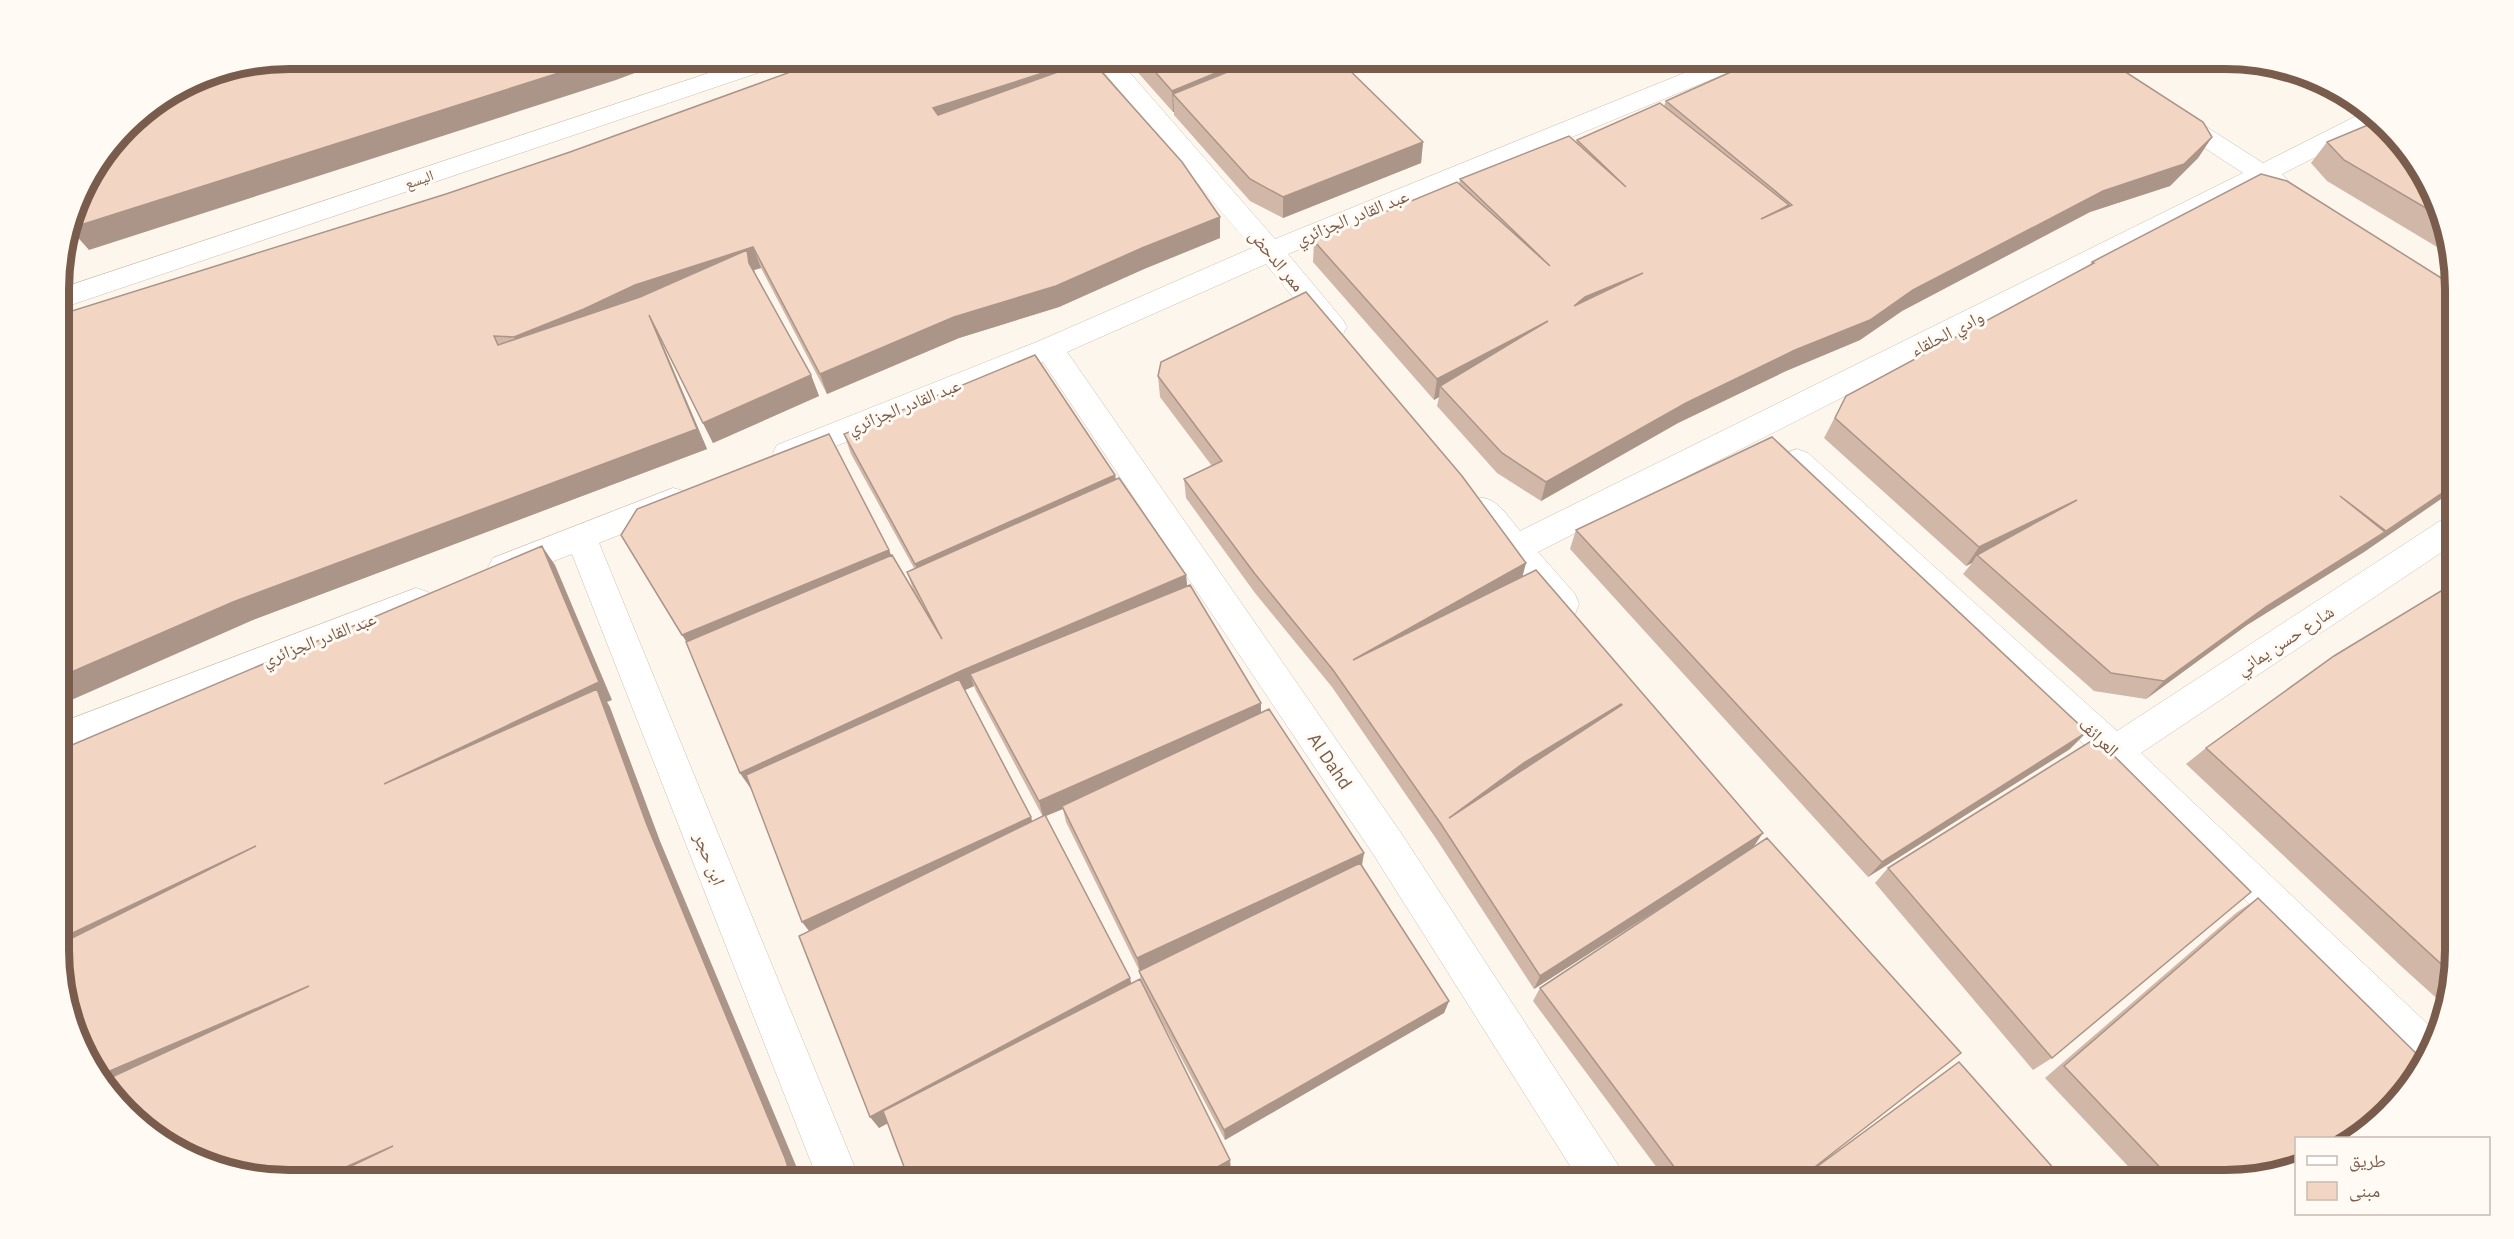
<svg xmlns="http://www.w3.org/2000/svg" width="2514" height="1239" viewBox="0 0 2514 1239" font-family="'IBM Plex Sans','Noto Naskh Arabic',sans-serif">
<style>
.lines{fill:none;stroke-linecap:round;stroke-linejoin:round}
.street-casing{stroke:#d1beb0;stroke-width:1}
.street{fill:#fff;fill-rule:evenodd}
.wall{fill:#d1b7a8;fill-rule:evenodd}
.shaded-wall{fill:#aa9588}
.building{fill:#f3d5c3;stroke:#aa9588;stroke-width:1.5;fill-rule:evenodd}
.labels{text-anchor:middle;dominant-baseline:central;stroke-width:6;stroke-linejoin:round;paint-order:stroke}
.far-street-label{font-size:15px;fill:#7a5c4d;stroke:#fffaf3}
.street-label{font-size:18px;fill:#7a5c4d;stroke:#fffaf3}
.rim{fill:none;stroke:#7a5c4d;stroke-width:8}
</style>
<rect width="100%" height="100%" fill="#fdf6ec"/>
<g class="lines">
<defs>
<path id="street" d="M754,58h37l-4,5 -728,246v-20z
M1092,58h25l158,181 446,-181h34l-4,5 -463,191 55,66 4,7 -4,7 -10,3 -10,-3 -57,-70 -199,88 334,481 217,332 6,15h-45l-204,-323 -332,-495 -244,99 -11,4 -11,-4 -4,-8 4,-8 262,-104 213,-93z
M2171,107l9,3 83,53 105,-53 15,13 -101,51 8,9 -4,6 -9,2 -16,-6 -723,367 37,42 4,10 -4,10 -12,3 -12,-3 -80,-97 -5,-9 5,-9c24,-7 35,16 49,32l723,-358 -81,-53 -3,-5 3,-5z
M1797,449l11,4 309,278 326,-212 11,-3v28l-313,209 295,279 -4,20 -12,18 -317,-308 -317,-293 -4,-8 4,-8z
M673,488l11,3 5,9 -5,9 -85,34 261,637h-42l-246,-626 -68,26 -11,-4 -5,-9 5,-9z
M416,588l12,4 4,9 -4,9 -368,144v-31z"/>
</defs>
<!-- street casing -->
<use href="#street" class="street-casing"/>
<!-- street -->
<use href="#street" class="street"/>
</g>
<!-- wall -->
<path class="wall" d="M1091,58l1,3 128,177 -76,31 -85,38 -100,31 -132,56 -66,-126 -7,2 2,5 55,100 8,21 -106,47 -54,-107 48,113 -454,171 -194,-305z
M1125,58h212l86,84 -2,21 -138,55 -33,-17 -76,-86v-3h-1z
M1666,101l546,36 -14,21 -28,28 -80,26 -188,99 -42,29 -74,31 -108,52 -137,78 -44,-28 -60,-67 2,-9 -5,3 -121,-138 1,-21 145,-57 1,-5 116,-37 1,-2 87,-34z
M2327,142l89,19 36,95 -125,-75 -16,-18z
M2092,262l362,24v204l-90,62 -117,73 -101,74 -52,-8 -131,-117 9,-11 -6,3 -142,-128 22,-42 243,-130z
M1158,376l368,187 -4,14 231,270 45,333h-132l-133,-179 7,-13 169,-112 -175,113 -97,-149 -105,-153 -77,-94 -69,-95 -2,-19 28,-13 -52,-69z
M844,434l271,41 1,5 70,95 1,11 74,117v10l103,140 -2,13 87,135 -5,12 -219,127 -66,-124 72,154 -343,-47 -9,5 -70,-197 -57,-142 -12,-16 -53,-131 202,-92 2,5 22,34 -6,-17 7,-4 -63,-114zM974,686l2,5 67,126 -11,5 -1,-5 -66,-127zM1063,809l3,13 73,148 2,10 -10,4 -1,-6 -84,-162z
M1576,530l494,219 -202,128 -298,-328z
M2206,748l250,202 -13,54 -41,-37 -216,-203z
M1888,868l164,190 -19,12 -158,-187z
M2258,898l-18,282h-99l-96,-102 191,-165z
M1959,1062l105,118h-266l144,-106z"/>
<!-- shaded-wall -->
<path class="shaded-wall" d="M606,58h69l-59,22 -527,170 -16,-18 -3,1 2,-8z
M1091,58l3,22 -156,50 -5,-22z
M1252,58h53l-132,36 1,18h-1l-1,-21z
M2212,137l-14,21 -28,28 -80,26 -188,99 -42,29 -74,31 -108,52 -137,78 5,-19 140,-79 227,-113 190,-99z
M1423,142l-2,21 -138,55v-21z
M1220,217v21l-76,31 -85,38 -100,31 -132,56 -7,-20 134,-57 188,-69z
M753,247l8,21 -7,2 4,14 -232,74 -12,-21 121,-52z
M1643,273l-69,33 11,-9z
M649,315l10,21 48,113 -454,171 -193,85v-28z
M1548,321l-108,65 -1,11 -5,3 3,-21z
M811,375l8,21 -106,47 -10,-20z
M1115,475l3,19 -196,88 -7,-18z
M2454,485v5l-90,62 -117,73 -101,74 18,-18 103,-75 116,-72z
M2077,500l-100,55 -5,8 -6,3 13,-19z
M542,546l13,19 57,135 -5,2 3,5 50,134 137,327 4,12h-9l-408,-396z
M889,550l7,19 -202,84 -12,-18z
M1526,563l-5,19 -168,78z
M1186,575l2,19 -218,80 4,12 -223,103 -11,-16 221,-102z
M1261,703v18l-199,85 1,3 -20,8 -4,-16z
M1621,704l-7,17 -165,97 76,-56z
M2087,732l-17,17 -202,128 14,-15z
M1031,817l4,16 -222,103 -11,-14z
M1763,833l-11,16 -218,140 6,-13z
M256,846l-196,120v-27z
M1364,853l-3,15 -221,103 -3,-13z
M1130,978l3,14 -254,136 -9,-11z
M309,986l-203,104 -8,-14z
M1449,1001l-5,12 -219,127 -1,-10z
M393,1146l-33,34h-43z
M1230,1160l1,10 -19,10h-18z"/>
<!-- building -->
<path class="building" d="M289,58h317l-535,170 11,-41 55,-71 64,-40z
M829,58h261l-157,50 5,7 153,-55 91,102 38,55 -78,31 -86,38 -102,31 -134,57 -67,-127 -118,38 -51,24 -70,28 -20,-1 4,9 142,-48 107,-47 2,13 62,112 -108,48 -54,-108 48,114 -464,173 -173,75 -1,-362 387,-121 124,-42z
M1143,58h109l-80,33z
M1262,58h75l86,84 -140,55 -33,-18 -77,-85z
M1762,58h342l99,64 9,15 -28,27 -81,27 -190,99 -43,30 -75,30 -109,53 -140,79 -44,-29 -62,-67 108,-65 -111,58 -123,-138 143,-59 93,84 -90,-87 109,-43 57,51 -49,-47 83,-37 129,102 -28,14 31,-14 -126,-104zM1643,273l-69,33 11,-9z
M2380,120l36,41 20,53 -92,-54 -17,-18z
M2261,174l26,7 167,105v199l-68,46 -46,-35 45,36 -118,74 -103,75 -53,-8 -134,-118 100,-55 -98,47 -144,-129 11,-22 248,-133 -2,-1z
M1306,292l156,184 64,87 -173,97 183,-90 227,263 -223,143 -99,-152 -108,-154 -78,-96 -71,-95 38,-18 -64,-85 3,-14zM1621,704l1,1 -173,113 76,-56z
M1035,355l80,120 -200,89 -71,-130z
M829,434l60,116 -207,85 -61,-100 16,-26z
M1772,437l315,295 -205,130 -306,-332z
M1119,478l67,97 -225,96 -221,102 -54,-131 206,-87 50,84 -35,-67z
M542,546l57,136 -215,102 213,-95 50,136 138,333 7,22h-470l71,-34 -76,34h-28l-102,-23 -81,-67 -5,-8 208,-96 -211,90 -22,-38 -15,-58 -1,-36 196,-98 -196,93v-189z
M2454,583l2,367 -6,22 -244,-224 128,-92z
M1190,585l71,118 -222,98 -69,-127z
M959,679l72,138 -229,105 -56,-147z
M1269,709l95,144 -227,105 -75,-152z
M2096,738l155,154 -199,166 -164,-190z
M1045,815l85,163 -260,139 -71,-181z
M1767,838l194,215 -163,127h-114l-144,-192z
M1360,863l89,138 -225,129 -85,-159z
M2258,898l167,164 -27,40 -41,36h-61v31l-56,11h-68l-108,-114z
M1140,979l90,181 -36,20h-285l-26,-69z
M1959,1062l105,118h-265z
M1226,1167l7,13h-27z"/>
<g class="labels">
<!-- far-street labels -->
<g class="far-street-label">
<text transform="translate(419 179) rotate(-19)">اليسع</text>
</g>
<!-- street labels -->
<g class="street-label">
<text transform="translate(1352 217) rotate(-22)">عبد القادر الجزائري</text>
<text transform="translate(1277 260) rotate(50)">ممر الدحض</text>
<text transform="translate(1947 333) rotate(-27)">وادي الحلقاء</text>
<text transform="translate(904 406) rotate(-22)">عبد القادر الجزائري</text>
<text transform="translate(319 639) rotate(-21)">عبد القادر الجزائري</text>
<text transform="translate(2285 640) rotate(-33)">شارع حسن يماني</text>
<text transform="translate(2099 737) rotate(43)">العرائف</text>
<text transform="translate(1330 761) rotate(56)">Al Dahd</text>
<text transform="translate(710 859) rotate(68)">ابن حجر</text>
</g>
</g>
<!-- crop -->
<path d="M0 0H2514V1239H0ZM289 69H2225A220 220 0 0 1 2445 289V950A220 220 0 0 1 2225 1170H289A220 220 0 0 1 69 950V289A220 220 0 0 1 289 69Z" fill="#fffaf3" fill-rule="evenodd"/>
<path class="rim" d="M289 69H2225A220 220 0 0 1 2445 289V950A220 220 0 0 1 2225 1170H289A220 220 0 0 1 69 950V289A220 220 0 0 1 289 69Z"/>
<!-- legend -->
<rect x="2295" y="1137" width="195" height="78" fill="#fffaf3" stroke="#cabbb1" stroke-width="1.5"/>
<rect x="2307" y="1156" width="30" height="9" fill="#ffffff" stroke="#cabbb1" stroke-width="1.5"/>
<text x="2349" y="1167" font-size="18" fill="#7a5c4d">طريق</text>
<rect x="2307" y="1182" width="30" height="18" fill="#f3d5c3" stroke="#cabbb1" stroke-width="1.5"/>
<text x="2349" y="1197" font-size="18" fill="#7a5c4d">مبنى</text>
</svg>
